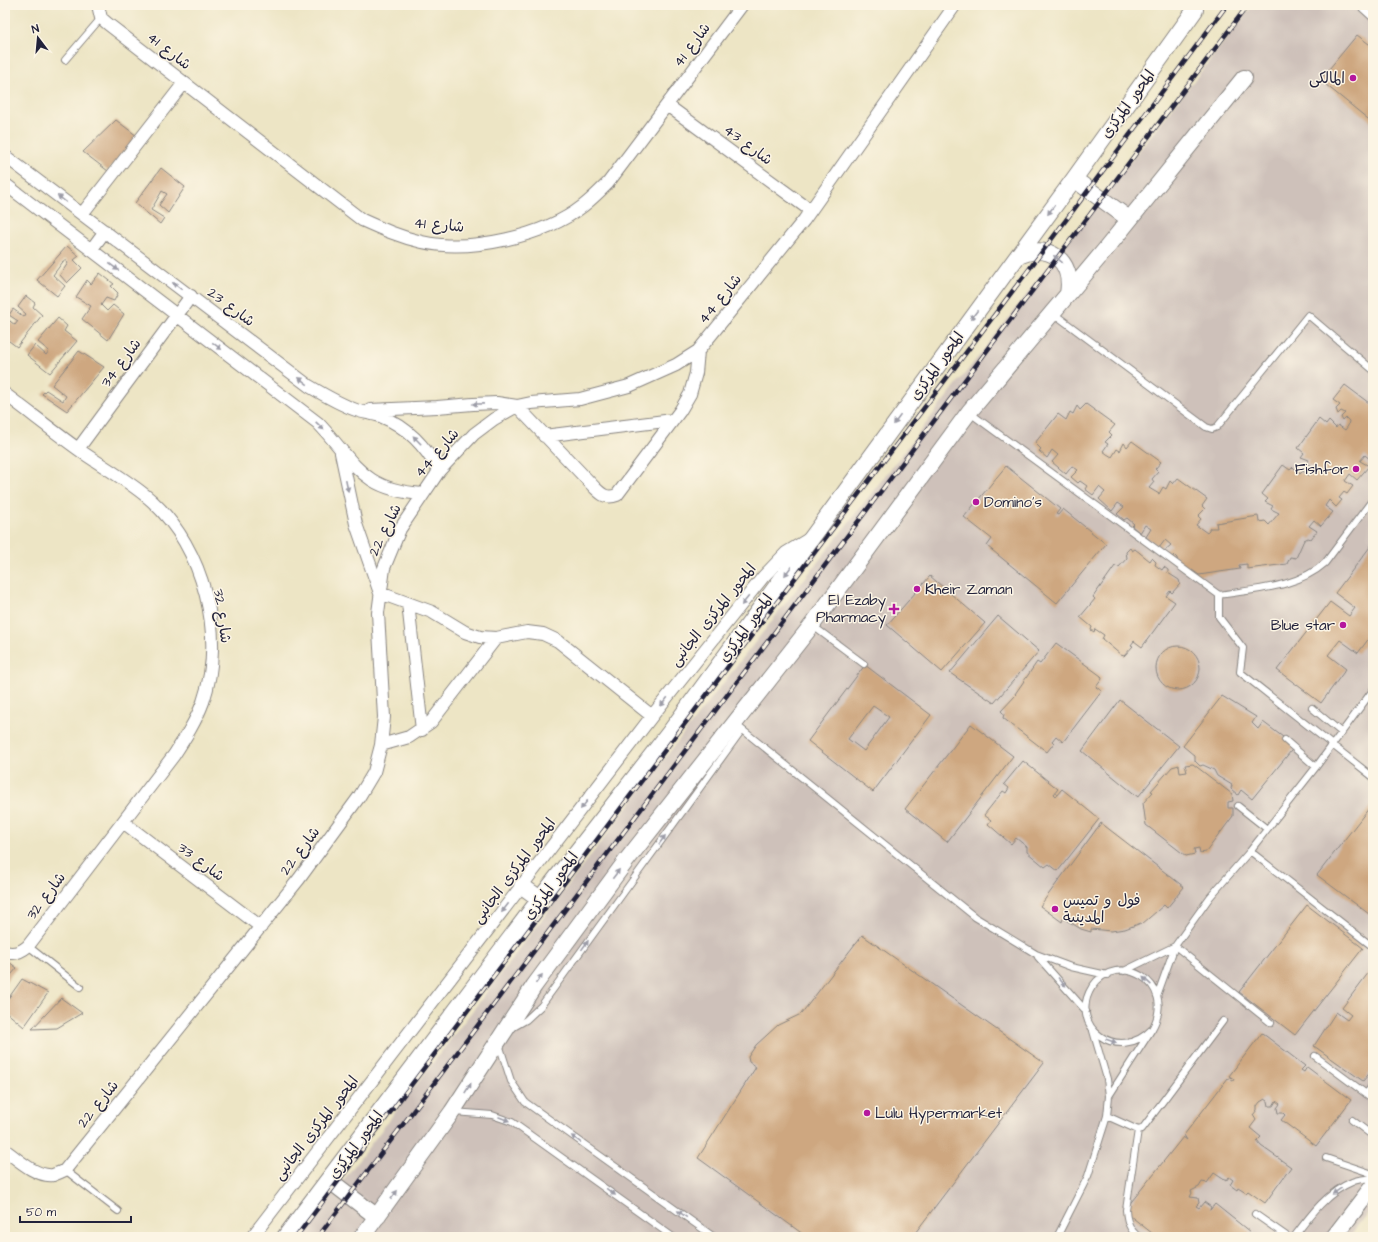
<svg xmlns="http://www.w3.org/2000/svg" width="1378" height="1242" viewBox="0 0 1378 1242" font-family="'Architects Daughter','Playpen Sans Arabic',sans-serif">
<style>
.industrial{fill:#cec1ba}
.building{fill:#cea780;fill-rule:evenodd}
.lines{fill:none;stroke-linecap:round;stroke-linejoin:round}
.lane-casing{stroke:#888480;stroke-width:8}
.street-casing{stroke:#888480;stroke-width:14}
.secondary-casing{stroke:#888480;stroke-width:18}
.lane{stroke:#fff;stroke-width:6}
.street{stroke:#fff;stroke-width:12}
.secondary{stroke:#fff;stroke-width:16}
.rail-casing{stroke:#22223b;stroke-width:4.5}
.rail{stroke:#fcf5e5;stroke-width:3;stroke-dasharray:9;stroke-linecap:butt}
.oneway{fill:#9c9ca7}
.poi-dot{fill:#b5179e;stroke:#fcf5e5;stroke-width:1.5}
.labels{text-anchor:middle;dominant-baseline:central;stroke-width:3;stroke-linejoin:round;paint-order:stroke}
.street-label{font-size:15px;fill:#22223b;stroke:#fcf5e5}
.poi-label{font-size:15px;fill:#22223b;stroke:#fcf5e5;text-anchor:end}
</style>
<rect width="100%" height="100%" fill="#fcf5e5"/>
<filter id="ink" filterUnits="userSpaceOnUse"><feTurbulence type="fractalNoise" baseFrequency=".025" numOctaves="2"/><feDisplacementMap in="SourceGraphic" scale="8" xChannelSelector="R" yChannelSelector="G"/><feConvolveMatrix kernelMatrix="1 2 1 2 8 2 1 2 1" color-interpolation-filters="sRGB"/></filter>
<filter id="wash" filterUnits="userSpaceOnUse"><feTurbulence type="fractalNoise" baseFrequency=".012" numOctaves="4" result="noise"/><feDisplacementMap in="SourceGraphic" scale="16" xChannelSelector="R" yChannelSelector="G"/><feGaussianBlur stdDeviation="0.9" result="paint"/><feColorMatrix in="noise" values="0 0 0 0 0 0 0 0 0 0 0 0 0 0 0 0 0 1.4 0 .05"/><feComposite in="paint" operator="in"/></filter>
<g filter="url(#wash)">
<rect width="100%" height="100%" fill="#ede5c5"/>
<!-- industrial -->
<path class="industrial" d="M1253,5h120v1200l-24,32h-1049l388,-509z"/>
<g id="blocks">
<!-- building -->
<path class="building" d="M1357,35l16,12v76l-53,-43z
M116,120l21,16 -29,35 -25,-19z
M161,168l24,19 -17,26 -9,-8 8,-11 -5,-3 -11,19 13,8 -4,6 -25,-21z
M67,246l12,10 -5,4 8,8 -15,15 -7,-8 8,-12 -3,-4 -12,16 12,11 -8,10 -20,-16z
M100,273l14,11 -3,2 7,7 -4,8 -8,-3 -5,7 6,6 6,-6 11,9 -16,26 -26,-21 9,-13 -15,-9 11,-17 4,4z
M26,296l9,7 -2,4 9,8 -25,32 -12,-9v-18l1,-2 9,7 3,-4 -9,-6 4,-6 11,8 2,-3 -8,-7z
M58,318l9,8 -3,5 13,10 -27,32 -23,-18 8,-10 11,10 3,-4 -11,-9z
M79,351l25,16 -37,44 -25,-17 4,-4 17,11 3,-5 -14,-11z
M1345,385l28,21v54l-1,1 -7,-6 -5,6 9,5 -12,14 -7,-6 -5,7 8,5 -6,8 -3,-2 -5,6 3,2 -6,7 -7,-7 -4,6 8,6 -12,14 -7,-6 -5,6 8,5 -6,8 -3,-1 -4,2 -8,18 -6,-1 -3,7 -40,5v-5l-8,1 1,4 -41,6 -7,-5 -1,3 -13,-10 -1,-5 -3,-3 -2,3 -8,-7 7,-6 -6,-5 -6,8 -13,-11 5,-8 -6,-4 -5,8 -8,-7 2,-2 -7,-6 -3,2 -7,-6 7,-7 -6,-4 -6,8 -13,-12 6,-7 -6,-5 -6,8 -8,-6 2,-3 -7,-5 -2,2 -7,-6 7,-7 -6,-4 -6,8 -14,-12 6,-7 -6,-5 -5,8 -8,-7 2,-2 -6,-6 23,-29 8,6 4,-8 3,2 4,-8 3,4 6,-6 29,21 -6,7 3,3 -7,7 3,2 -5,7 4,3 5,3 5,-8 3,2 4,-8 3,4 5,-6 29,21 -6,7 3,3 -6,7 2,3 -5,6 10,6 4,-7 3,2 4,-8 3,3 5,-6 29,21 -5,7 3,3 -7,7 3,3 -5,6 11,8 3,-5h7l-1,-5 42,-7 1,6 6,-1 4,4 10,-12 -8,-4 2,-3 -8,-4 3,-3 -6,-5 21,-29 7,5 3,-3 7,7 3,-3 6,5 6,-8 -8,-4 2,-4 -8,-3 3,-4 -6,-5 21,-29 7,6 3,-4 7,7 2,-3 7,5 3,-4 1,-5 -3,-3 -3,3 -2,-4 4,-4 -4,-2 -3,3 -2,-5 4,-4 -7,-5z
M1006,466l54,43 -4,5 2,1 5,-6 43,35 -49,59 -70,-57 5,-7 -28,-22z
M1373,543v90l-15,20 -18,-13 -12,15 18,14 -25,34 -44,-33 53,-68 19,14 6,-8 -20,-15z
M1130,548l2,3 3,-2 15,12 2,-3 4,4 -1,3 7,5 2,-3 4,3v3l11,7 1,4 -8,9 -2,-2 -4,5 9,6 -33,45 -8,-6 -3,4 2,1 -9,10 -3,-1 -19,-16 2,-4 -9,-6 -1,3 -3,-2 1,-3 -12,-10 15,-18 -2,-2 22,-31 4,1 8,-9 -1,-6z
M930,576l55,47 -43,49 -55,-47z
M998,616l41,35 -45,52 -44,-30z
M1056,643l45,33 1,3 -6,8 6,4 -39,51 -7,-6 -4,5 2,2 -7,9 -44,-34 1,-4 -3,-3 15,-16 -1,-1 22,-32 3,2z
M1156 668a22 22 0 1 1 44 0a22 22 0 1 1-44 0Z
M865,665l66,50 -58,77 -65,-51zM873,706l16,11 -25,34 -16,-12z
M1222,696l34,21 -4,6 6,6 5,-7 32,24 -43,53 -11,-9 -3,5 -7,-6 1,-4 -15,-9 -3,-6 -11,-5 -3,1 -5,-5v-5l-12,-10z
M1120,700l59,46 -41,51 -56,-46z
M971,724l42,32 -66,86 -42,-33z
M1023,761l35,28 -4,5 2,2 6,-7 37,30 -41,52 -9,-7 -4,3 -18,-15v-5l-11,-9 -5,6 -23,-20 3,-4 -7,-5 19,-24 3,2 3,-5 -5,-4z
M1193,764l39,30 1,7 -5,1v6h5v8l-27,36 -6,1 -1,-5 -5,1 1,5 -9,2 -40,-31 -3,-22 10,-11 -2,-1 21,-24 7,-2 1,8 7,-1 -2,-7z
M1373,803v114l-56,-42z
M1101,823l83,64 -17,21 -3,-3 -22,19 -1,-1 -16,6 -14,2 -20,-2v3l-10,-3 -18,-11 -1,4 -22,-16z
M1307,905l56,43 -68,87 -56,-43z
M862,935l182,128 -132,174h-105l-109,-79 58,-91 -7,-5 -1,-5 8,-12 22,-20 23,-11z
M5,959l12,9 -12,14z
M1372,968l1,101 -10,12 -49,-35 22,-34 11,8 4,-5 -9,-7z
M22,979l26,14 -24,34 -19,-16v-8z
M61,998l21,15 -25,15 -25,1z
M1262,1033l43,33 -4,4 3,2 3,-5 44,33 -35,46 -35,-26 4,-5 -2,-2h-5l-1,-5 3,-4 -4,-3 -3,5h-4l-1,-5 -3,-2 -5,3 -3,4v4l-4,5 3,5 -6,8 11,9 -4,4 4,5 30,21 -26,36 -17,-12 -2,2 -8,-5 -1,2 -7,-5 3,-5 -4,-3 -3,4 -12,-8 -7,10 -5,-1 -3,5 -8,4 1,2 -2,4 8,1 1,5 -3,3 3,2 5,-6 7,5 -1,3 5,-6 35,28 -4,5h-89l-33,-26 59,-74 4,3 -3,-5 44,-57 5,3 1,-2 -5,-3z"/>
</g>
</g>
<g filter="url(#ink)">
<use href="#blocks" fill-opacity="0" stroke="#888480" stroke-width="1"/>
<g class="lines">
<defs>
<path id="lane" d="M1362,8l11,10
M65,60l36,-42
M1053,313l153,114 6,2 5,-2 91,-112 65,55
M970,413l249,182
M1373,499l-48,64c-28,25 -70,26 -106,32v22l24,31 -3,24 133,105
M813,626l51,38
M1312,708l30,25
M734,723l241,194 61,37 35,13 36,8
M1285,740l31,27
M1238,806l29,23
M1250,851l123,96
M28,946l52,41
M1175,946l96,77
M1038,957l48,54
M1124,971l51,-25
M1157,996l18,-50 35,-49 40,-46 66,-84 57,-77
M512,1028l14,-8 15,-14 201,-276
M499,1044l12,37 14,21 189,135
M1315,1056l58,43
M1366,1094l7,-9
M1109,1096l43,-67c27,-47 -35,-80 -60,-42 -25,40 27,77 60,42
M454,1112l38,3 20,7 161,115
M1107,1116l31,14 4,-1 81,-108
M1352,1120l21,16
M1138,1130l-12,80c1,11 3,20 13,27
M1326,1158l47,16
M65,1170l53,41
M1255,1214l33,23
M1057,1237l31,-61 19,-60 2,-20 -2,-17 -14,-48
M1294,1237c15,-20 33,-45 58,-55 6,-3 14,-3 21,-4"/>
<path id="street" d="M98,5l3,13 7,6 254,196c20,9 38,17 60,22 48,11 123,-6 161,-36 9,-7 17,-15 25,-23l134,-178
M667,105l143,105
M5,156l304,230c15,9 30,18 47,24 8,3 16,3 24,6 28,11 45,30 59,55
M5,184l313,239c38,40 43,67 105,71
M82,214l102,-131
M91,250l14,-19
M5,394c27,20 53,41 80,60 22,15 47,29 67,47 52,48 74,134 51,201 -7,19 -18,36 -29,53l-146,191c-7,6 -14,9 -23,6
M370,410l67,-3 36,-3 24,-1 20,3 78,82c7,7 12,11 22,7l63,-84 10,-17 6,-21 2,-22
M544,436l129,-16
M78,449l113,-153
M341,453l15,71 24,69 52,19 33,20 15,5 16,1 31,-6 16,2 15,7 94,75
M408,603l14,127
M381,745l28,-8 22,-15 65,-84
M123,822l138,105
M5,1150c12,9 31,27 48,25 3,-1 8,-3 12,-5l234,-291 60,-82 15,-25 7,-27 3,-28 -6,-104 6,-45 16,-39 39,-58 35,-37 20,-15 23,-13 14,-3 49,-4 49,-13 47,-21 22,-14 106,-131 151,-215
M252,1237l400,-521 111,-139 23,-24 23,-14"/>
<path id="secondary" d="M1074,179l55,40
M1017,257c31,-16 57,3 51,37
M522,886l18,13
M329,1180l48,37
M285,1237l255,-338 130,-167 404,-553 121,-169
M362,1237l90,-125 82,-126 92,-125 186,-236 157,-213 136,-162 139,-172
M1334,1237l39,-51"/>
</defs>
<!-- lane casing -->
<use href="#lane" class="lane-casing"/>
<!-- street casing -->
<use href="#street" class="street-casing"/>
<!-- secondary casing -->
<use href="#secondary" class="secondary-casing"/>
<!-- lane -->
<use href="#lane" class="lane"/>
<!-- street -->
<use href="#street" class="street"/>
<!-- secondary -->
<use href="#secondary" class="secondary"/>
<defs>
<path id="rail" d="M296,1237l731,-965 200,-267
M318,1237l930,-1232"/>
</defs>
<!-- rail casing -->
<use href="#rail" class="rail-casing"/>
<!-- rail -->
<use href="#rail" class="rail"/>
</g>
<!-- one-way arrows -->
<defs><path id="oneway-solid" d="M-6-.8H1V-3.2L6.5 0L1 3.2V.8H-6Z"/></defs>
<g class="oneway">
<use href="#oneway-solid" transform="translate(62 199) rotate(-143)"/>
<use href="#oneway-solid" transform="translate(1051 210) rotate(126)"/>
<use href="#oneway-solid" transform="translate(1058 259) rotate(-141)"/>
<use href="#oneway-solid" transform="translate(114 267) rotate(37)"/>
<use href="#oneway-solid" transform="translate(177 286) rotate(-143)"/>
<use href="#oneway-solid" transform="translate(974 315) rotate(127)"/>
<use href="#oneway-solid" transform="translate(217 346) rotate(37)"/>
<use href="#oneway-solid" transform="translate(303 381) rotate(-143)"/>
<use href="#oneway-solid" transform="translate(478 404) rotate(179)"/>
<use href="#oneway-solid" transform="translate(897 420) rotate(126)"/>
<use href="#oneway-solid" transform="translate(320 426) rotate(44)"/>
<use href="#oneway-solid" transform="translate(417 440) rotate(-134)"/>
<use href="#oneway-solid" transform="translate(347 486) rotate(78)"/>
<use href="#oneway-solid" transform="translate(788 571) rotate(126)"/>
<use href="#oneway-solid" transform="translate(745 601) rotate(129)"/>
<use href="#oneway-solid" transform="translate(664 702) rotate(129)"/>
<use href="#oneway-solid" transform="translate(584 805) rotate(128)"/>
<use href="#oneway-solid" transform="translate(662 840) rotate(-54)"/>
<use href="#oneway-solid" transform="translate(616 874) rotate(-53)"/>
<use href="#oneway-solid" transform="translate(505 908) rotate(127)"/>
<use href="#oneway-solid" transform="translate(585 945) rotate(-54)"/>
<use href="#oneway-solid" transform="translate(539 979) rotate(-54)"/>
<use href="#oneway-solid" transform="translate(1147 981) rotate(-137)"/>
<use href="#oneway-solid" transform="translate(1062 982) rotate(48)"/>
<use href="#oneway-solid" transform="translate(1111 1041) rotate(19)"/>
<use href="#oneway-solid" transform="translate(468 1088) rotate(-58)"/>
<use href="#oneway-solid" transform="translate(504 1119) rotate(21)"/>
<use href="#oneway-solid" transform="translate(576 1139) rotate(-144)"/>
<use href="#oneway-solid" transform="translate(1337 1191) rotate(146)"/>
<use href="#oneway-solid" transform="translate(611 1192) rotate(36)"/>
<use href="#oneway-solid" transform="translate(394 1195) rotate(-54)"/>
<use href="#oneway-solid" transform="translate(682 1214) rotate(-144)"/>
</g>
</g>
<!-- markers -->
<g class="poi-dot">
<circle cx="1353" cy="78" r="4"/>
<circle cx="1356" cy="469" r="4"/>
<circle cx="976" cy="502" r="4"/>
<circle cx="917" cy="589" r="4"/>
<path d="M892 603h4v4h4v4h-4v4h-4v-4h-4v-4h4z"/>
<circle cx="1343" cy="625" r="4"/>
<circle cx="1055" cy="909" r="4"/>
<circle cx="867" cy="1113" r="4"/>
</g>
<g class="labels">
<!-- street labels -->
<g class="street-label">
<text transform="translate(692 45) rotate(-53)">شارع 41</text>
<text transform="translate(169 51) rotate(38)">شارع 41</text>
<text transform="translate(1128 104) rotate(-54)">المحور المركزى</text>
<text transform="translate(748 145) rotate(37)">شارع 43</text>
<text transform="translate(439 225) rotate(5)">شارع 41</text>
<text transform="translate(720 299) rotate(-51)">شارع 44</text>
<text transform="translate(231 307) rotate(37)">شارع 23</text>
<text transform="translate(121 363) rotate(-53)">شارع 34</text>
<text transform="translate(937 366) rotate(-54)">المحور المركزى</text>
<text transform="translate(437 453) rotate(-49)">شارع 44</text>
<text transform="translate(385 530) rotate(-64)">شارع 22</text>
<text transform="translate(713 615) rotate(-51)">المحور المركزى الجانبى</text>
<text transform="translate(222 616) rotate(82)">شارع 32</text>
<text transform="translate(746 628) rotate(-54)">المحور المركزى</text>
<text transform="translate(300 851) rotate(-53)">شارع 22</text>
<text transform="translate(201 862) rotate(37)">شارع 33</text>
<text transform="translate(514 871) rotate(-53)">المحور المركزى الجانبى</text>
<text transform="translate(551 886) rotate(-53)">المحور المركزى</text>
<text transform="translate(46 896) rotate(-53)">شارع 32</text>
<text transform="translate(98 1104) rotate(-51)">شارع 22</text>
<text transform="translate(316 1128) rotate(-52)">المحور المركزى الجانبى</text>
<text transform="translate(356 1145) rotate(-53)">المحور المركزى</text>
</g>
<!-- poi labels -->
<g class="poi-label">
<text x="1345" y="78">المالكى</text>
<text x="1348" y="469">Fishfor</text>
<text x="984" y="502" text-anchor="start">Domino's</text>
<text x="925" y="589" text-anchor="start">Kheir Zaman</text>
<text x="886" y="600">El Ezaby<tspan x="886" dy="17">Pharmacy</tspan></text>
<text x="1335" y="625">Blue star</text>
<text x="1063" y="900" text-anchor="start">فول و تميس<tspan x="1063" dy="17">المدينىة</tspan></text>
<text x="875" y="1113" text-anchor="start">Lulu Hypermarket</text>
</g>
</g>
<!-- margin -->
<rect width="1378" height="1242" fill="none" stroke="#fcf5e5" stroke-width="20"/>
<!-- north arrow -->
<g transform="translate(38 38) rotate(344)" stroke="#fcf5e5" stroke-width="3" paint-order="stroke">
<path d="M0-3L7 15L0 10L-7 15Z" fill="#22223b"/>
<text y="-6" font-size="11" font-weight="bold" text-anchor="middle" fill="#22223b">N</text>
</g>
<!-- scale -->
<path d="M20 1216v6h111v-6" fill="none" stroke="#22223b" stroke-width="2"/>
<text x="26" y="1216" font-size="12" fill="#22223b" stroke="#fcf5e5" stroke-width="3" paint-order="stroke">50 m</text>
</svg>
